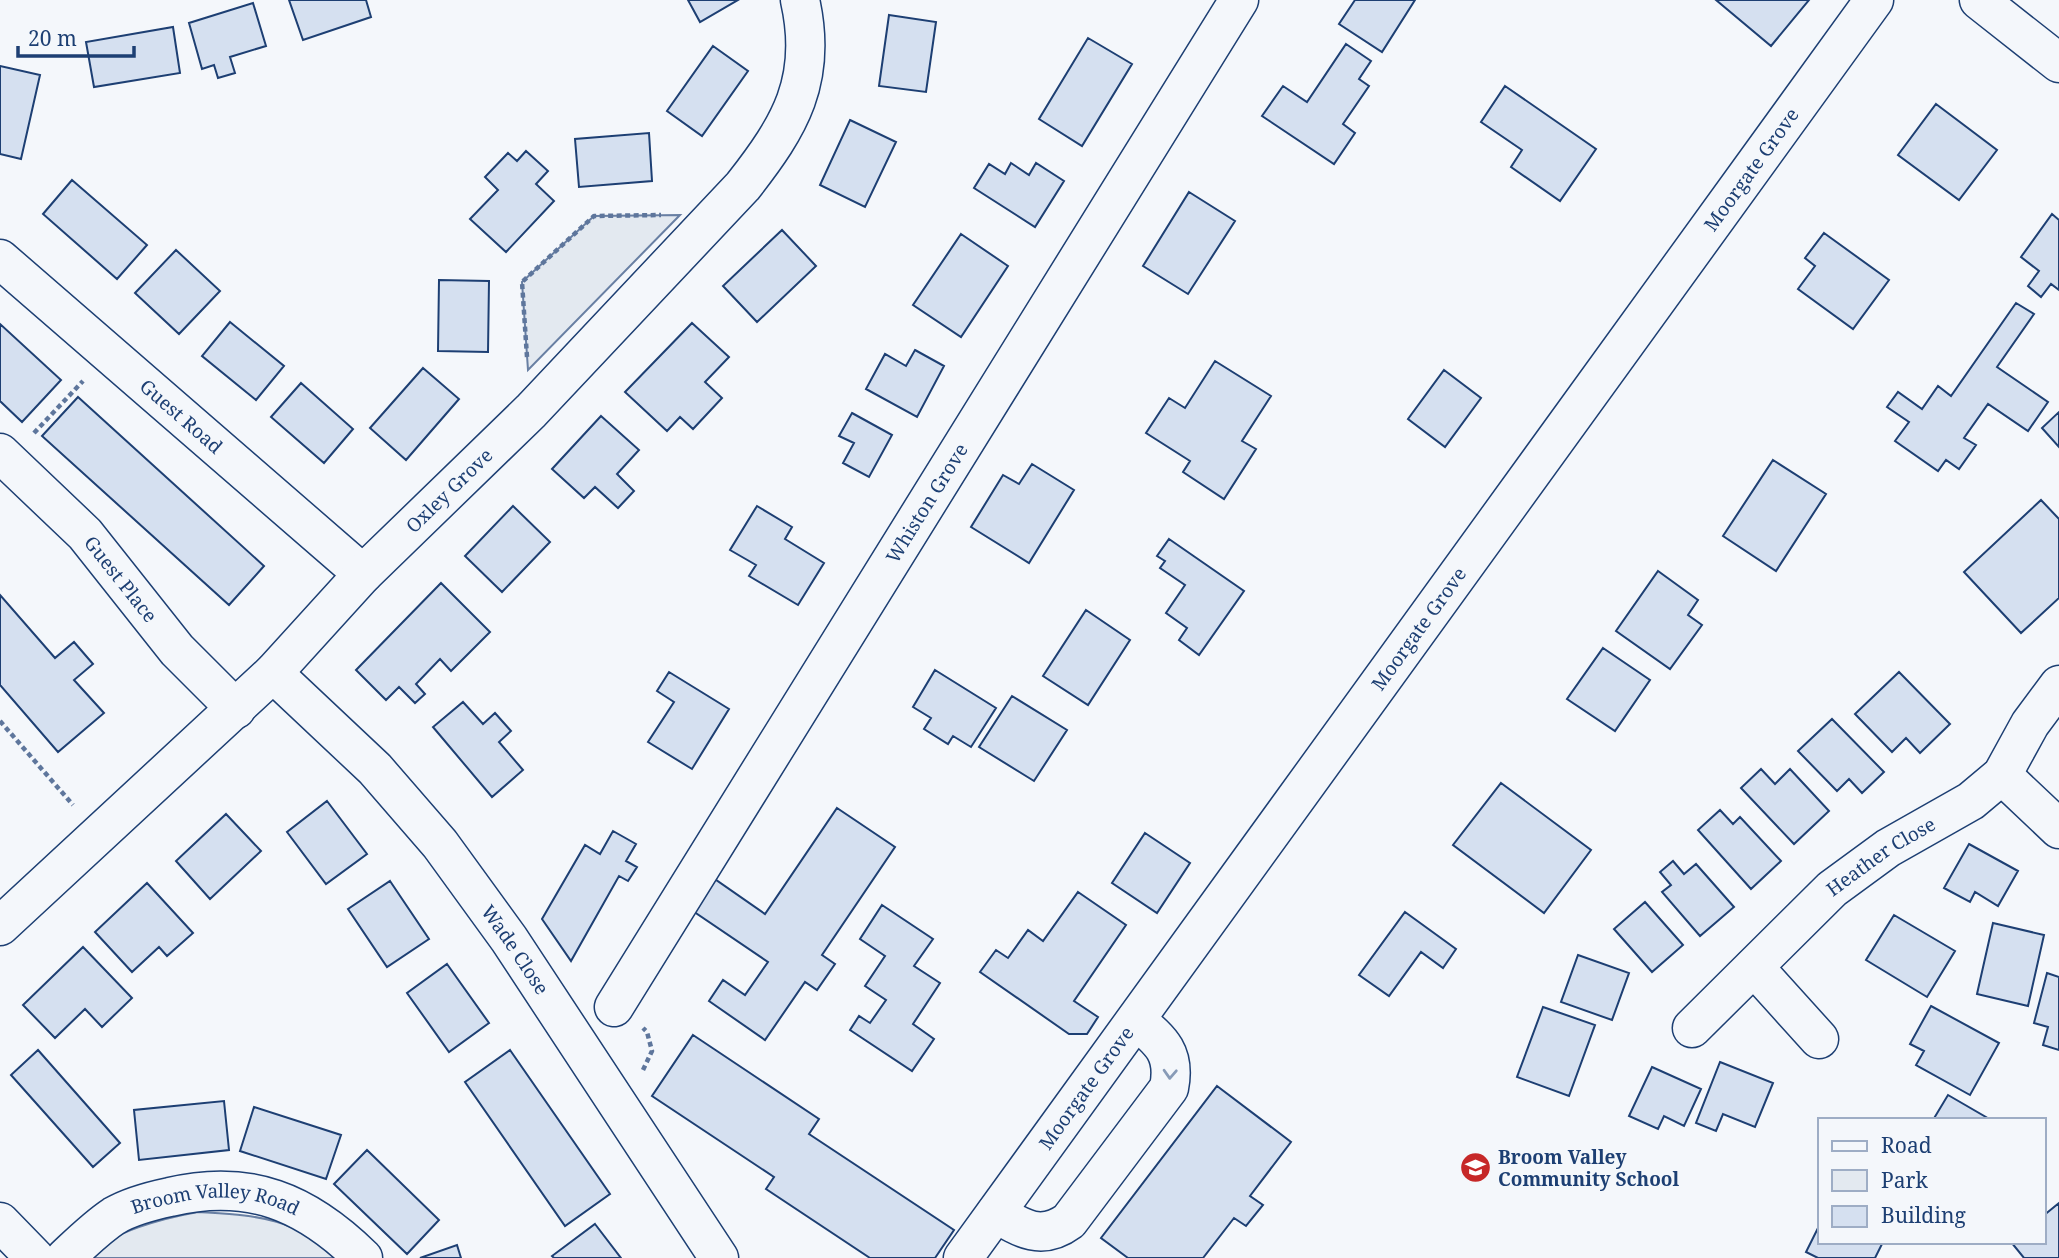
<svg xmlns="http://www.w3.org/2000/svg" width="2059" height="1258" viewBox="0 0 2059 1258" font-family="'Noto Serif',serif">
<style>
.green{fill:#e3e9f0;stroke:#687fa3;stroke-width:2}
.building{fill:#d5e0f0;stroke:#1d3f73;stroke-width:2}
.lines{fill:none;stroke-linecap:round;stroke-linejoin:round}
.minor-casing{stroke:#1d3f73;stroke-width:41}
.major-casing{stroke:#1d3f73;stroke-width:41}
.path{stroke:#5e769c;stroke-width:4.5;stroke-dasharray:5 3.5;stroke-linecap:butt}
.minor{stroke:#f4f7fb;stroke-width:38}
.major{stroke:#f4f7fb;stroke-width:38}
.oneway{stroke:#889bb7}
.labels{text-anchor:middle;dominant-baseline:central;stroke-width:5;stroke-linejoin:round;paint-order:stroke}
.street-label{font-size:19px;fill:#1d3f73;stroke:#f4f7fb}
.poi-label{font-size:19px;font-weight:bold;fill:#1d3f73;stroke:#f4f7fb;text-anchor:start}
</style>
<rect width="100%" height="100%" fill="#f4f7fb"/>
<!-- green -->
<path class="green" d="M680,215l-152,155 -6,-88 72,-66z
M198,1212c60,4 93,4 141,46h-248c13,-26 79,-41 107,-46z"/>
<!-- building -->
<path class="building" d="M289,0h77l5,17 -68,23z
M688,0h50l-38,22z
M1355,0h60l-33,52 -43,-28z
M1716,0h93l-38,46z
M253,3l13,43 -36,11 5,16 -17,5 -4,-13 -12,4 -13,-46z
M889,15l47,7 -10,70 -47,-6z
M173,27l7,46 -86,14 -8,-45z
M1088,38l44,26 -50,82 -43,-27z
M1346,44l25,17 -12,18 10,7 -26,38 12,9 -21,31 -72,-48 21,-30 24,16z
M713,46l35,25 -46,65 -35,-25z
M0,66l40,9 -19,84 -21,-5z
M1505,86l91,63 -36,52 -49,-34 11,-17 -41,-28z
M1936,104l61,46 -38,50 -61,-45z
M850,120l46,22 -31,65 -45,-22z
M649,133l3,48 -73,6 -4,-48z
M526,151l22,20 -12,13 18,17 -48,51 -36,-33 28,-29 -13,-13 23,-24 9,8z
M1011,163l18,12 7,-12 28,18 -29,46 -61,-39 15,-24 16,10z
M72,180l75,65 -30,34 -74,-65z
M1189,192l46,29 -47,73 -45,-28z
M2052,214l7,6v70l-8,-6 -10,13 -13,-11 11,-15 -18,-14z
M782,230l34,36 -59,56 -34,-36z
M1824,233l65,47 -36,49 -55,-40 17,-23 -10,-8z
M961,234l47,32 -47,71 -48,-32z
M176,250l44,41 -41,43 -44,-41z
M439,280l50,1 -1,71 -50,-1z
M2016,303l18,11 -37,53 51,35 -20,29 -40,-27 -24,34 12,7 -17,24 -13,-9 -8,11 -43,-30 14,-19 -22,-15 11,-15 24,17 16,-23 13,10z
M230,322l54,44 -28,34 -54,-44z
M692,323l37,34 -24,25 17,16 -29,31 -13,-12 -13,14 -42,-39z
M0,324l61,56 -39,42 -22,-21z
M915,350l29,16 -27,51 -51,-28 19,-35 21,12z
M1215,361l56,35 -29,45 14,8 -32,50 -41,-27 7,-11 -44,-28 23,-35 16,10z
M423,368l36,31 -53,61 -36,-32z
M1444,370l37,28 -36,49 -37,-28z
M301,383l52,46 -29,34 -53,-46z
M78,397l186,169 -35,39 -187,-169z
M2059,412v35l-17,-19z
M852,413l40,22 -23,42 -26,-14 11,-20 -15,-7z
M601,416l38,34 -22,24 17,17 -16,17 -23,-21 -11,11 -32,-29z
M1773,460l53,34 -50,77 -53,-35z
M1032,464l42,26 -45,73 -58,-36 32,-52 16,9z
M2041,500l18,19v79l-38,35 -57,-61z
M513,506l37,36 -48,50 -37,-36z
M757,506l35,21 -7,12 39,24 -26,42 -49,-29 7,-11 -26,-15z
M1169,539l75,52 -45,64 -20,-15 8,-12 -21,-15 19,-28 -25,-17 5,-7 -8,-5z
M1658,571l40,29 -10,15 14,10 -32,44 -54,-38z
M441,583l49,49 -39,39 -11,-12 -24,25 9,10 -10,9 -16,-16 -13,13 -30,-30z
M0,595l55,63 19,-16 19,22 -19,16 30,33 -46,39 -58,-67z
M1086,610l44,30 -42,65 -45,-29z
M1603,648l47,32 -35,51 -48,-32z
M935,670l61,38 -25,39 -18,-11 -5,8 -24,-15 7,-11 -18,-11z
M669,672l60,37 -37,60 -44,-27 26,-40 -17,-11z
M1899,672l51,52 -30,29 -14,-15 -14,14 -37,-38z
M1012,696l55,34 -33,51 -55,-34z
M463,702l20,22 12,-11 16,18 -12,11 24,28 -31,27 -59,-70z
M1832,719l52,53 -22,21 -13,-14 -12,12 -39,-40z
M1761,769l14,15 15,-15 39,42 -35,33 -53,-56z
M1501,783l90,67 -47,63 -91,-68z
M327,801l40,53 -41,30 -39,-52z
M837,808l58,39 -73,108 13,9 -18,26 -12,-8 -40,58 -56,-39 14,-21 22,15 23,-33 -84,-57 22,-32 59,41z
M1720,810l13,14 7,-7 41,44 -30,28 -53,-59z
M226,814l35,37 -51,48 -34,-38z
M613,831l23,13 -10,17 11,6 -9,14 -9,-5 -48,85 -29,-42 43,-74 15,9z
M1145,833l45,30 -33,50 -45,-30z
M1969,844l49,27 -20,35 -23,-14 -5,10 -26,-14z
M1673,861l11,13 12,-10 38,43 -34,29 -38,-44 9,-7 -11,-13z
M390,881l39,58 -42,28 -39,-58z
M147,883l46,50 -26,23 -8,-9 -27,25 -37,-40z
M1078,892l48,33 -52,76 24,16 -11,17h-18l-89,-62 16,-22 12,8 20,-28 15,11z
M1645,902l38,43 -31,27 -38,-43z
M882,905l51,34 -19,27 26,17 -27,41 21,15 -22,32 -62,-41 9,-14 11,7 16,-23 -21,-14 20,-30 -25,-17z
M1405,912l51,37 -13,19 -22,-16 -32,44 -30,-21z
M1894,915l61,36 -28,46 -61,-37z
M1993,923l51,12 -16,71 -51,-12z
M83,947l49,51 -30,29 -17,-18 -30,29 -32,-33z
M1578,955l51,18 -17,47 -51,-18z
M447,964l42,59 -40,29 -42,-59z
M2047,973l12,4v73l-16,-5 5,-18 -14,-4z
M1931,1006l68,37 -29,52 -54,-30 8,-14 -14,-7z
M1543,1007l52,18 -26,71 -52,-19z
M693,1035l126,84 -10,15 145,96 -19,28h-65l-104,-69 8,-12 -122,-81z
M38,1050l82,93 -27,24 -82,-92z
M510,1050l100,144 -45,32 -100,-144z
M1720,1062l53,21 -18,44 -32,-13 -7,17 -20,-8z
M1652,1067l49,22 -17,37 -20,-10 -6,13 -29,-13z
M1217,1086l74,56 -41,54 13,9 -17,21 -12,-8 -31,40h-75l-27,-20z
M1948,1095l43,25h-58z
M224,1101l5,49 -90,10 -5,-50z
M254,1107l87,28 -15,44 -86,-28z
M367,1150l72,70 -32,34 -73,-70z
M2059,1203v55h-35l-13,-16h32v-26z
M595,1224l26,34h-67l-2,-2z
M1819,1226v16h64l-8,16h-57l-12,-6z
M457,1245l4,13h-41z"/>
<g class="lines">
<defs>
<g id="minor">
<path id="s1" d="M0,259l363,315"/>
<path id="s2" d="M0,453l85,81 92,116 59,59"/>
<path id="s3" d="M273,673l102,96 65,75 69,95 210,319"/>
<path d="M2002,775l57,54"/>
<path id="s4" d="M0,926l273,-253 90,-99 168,-163 212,-225c47,-60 75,-106 57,-186"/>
<path d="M1754,967l65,72"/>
<path id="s5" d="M614,1007l625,-1007"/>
<path id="s6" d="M1692,1028l140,-139 56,-41 83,-47 31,-26 28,-51 29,-39"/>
<path d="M996,1213c26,16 46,28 73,8l100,-133c7,-35 -8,-47 -33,-68"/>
<path d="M0,1222l35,36"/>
<path id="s7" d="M65,1258c16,-15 31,-30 49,-42 17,-10 37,-15 56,-19 79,-19 136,5 193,61"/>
<path id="s8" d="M963,1258l911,-1258"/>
</g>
<path id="major" d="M1979,0l80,63"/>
</defs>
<!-- minor casing -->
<use href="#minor" class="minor-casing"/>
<!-- major casing -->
<use href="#major" class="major-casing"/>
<!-- path -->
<path class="path" d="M527,357l-5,-75 72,-66 67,-1
M34,433l49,-52
M0,721l73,84
M643,1070l9,-19 -5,-19 -4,-4"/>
<!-- minor -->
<use href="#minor" class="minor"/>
<!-- major -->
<use href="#major" class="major"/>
</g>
<!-- one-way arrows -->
<defs><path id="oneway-chevron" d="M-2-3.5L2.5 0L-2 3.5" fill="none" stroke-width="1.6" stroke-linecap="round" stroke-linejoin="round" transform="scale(1.75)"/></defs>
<use class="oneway" href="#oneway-chevron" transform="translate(1170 1074) rotate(93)"/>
<!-- icons -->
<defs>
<symbol id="school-disc" viewBox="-11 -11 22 22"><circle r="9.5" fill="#c62828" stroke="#f4f7fb"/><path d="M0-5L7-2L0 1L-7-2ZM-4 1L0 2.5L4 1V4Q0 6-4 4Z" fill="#fff"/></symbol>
</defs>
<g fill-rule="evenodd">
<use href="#school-disc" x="1458" y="1150" width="35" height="35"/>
</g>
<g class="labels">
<!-- street labels -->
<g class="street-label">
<text stroke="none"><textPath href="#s8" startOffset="1344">Moorgate Grove</textPath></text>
<text stroke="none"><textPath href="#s1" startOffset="240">Guest Road</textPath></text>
<text stroke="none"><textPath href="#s4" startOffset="626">Oxley Grove</textPath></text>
<text stroke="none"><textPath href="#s5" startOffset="593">Whiston Grove</textPath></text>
<text stroke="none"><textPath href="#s2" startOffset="175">Guest Place</textPath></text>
<text stroke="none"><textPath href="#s8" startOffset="777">Moorgate Grove</textPath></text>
<text stroke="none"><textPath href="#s6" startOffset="256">Heather Close</textPath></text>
<text stroke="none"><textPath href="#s3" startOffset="369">Wade Close</textPath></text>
<text stroke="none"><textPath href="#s8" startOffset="210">Moorgate Grove</textPath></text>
<text stroke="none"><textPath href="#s7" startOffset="170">Broom Valley Road</textPath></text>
</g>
<!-- poi labels -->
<g class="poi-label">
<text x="1498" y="1157">Broom Valley<tspan x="1498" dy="22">Community School</tspan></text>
</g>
</g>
<!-- legend -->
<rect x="1818" y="1118" width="228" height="126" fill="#f4f7fb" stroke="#9eadc5" stroke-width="2"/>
<rect x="1832" y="1141" width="35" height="10" fill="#f4f7fb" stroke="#9eadc5" stroke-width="2"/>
<text x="1881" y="1153" font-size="21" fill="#1d3f73">Road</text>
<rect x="1832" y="1170" width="35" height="21" fill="#e3e9f0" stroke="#9eadc5" stroke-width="2"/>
<text x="1881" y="1188" font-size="21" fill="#1d3f73">Park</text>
<rect x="1832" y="1206" width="35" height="21" fill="#d5e0f0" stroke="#9eadc5" stroke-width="2"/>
<text x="1881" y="1223" font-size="21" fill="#1d3f73">Building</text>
<!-- scale -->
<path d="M18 46v10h116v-10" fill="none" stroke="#1d3f73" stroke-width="3.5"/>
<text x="28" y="46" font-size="21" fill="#1d3f73" stroke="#f4f7fb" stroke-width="5" paint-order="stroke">20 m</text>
</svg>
